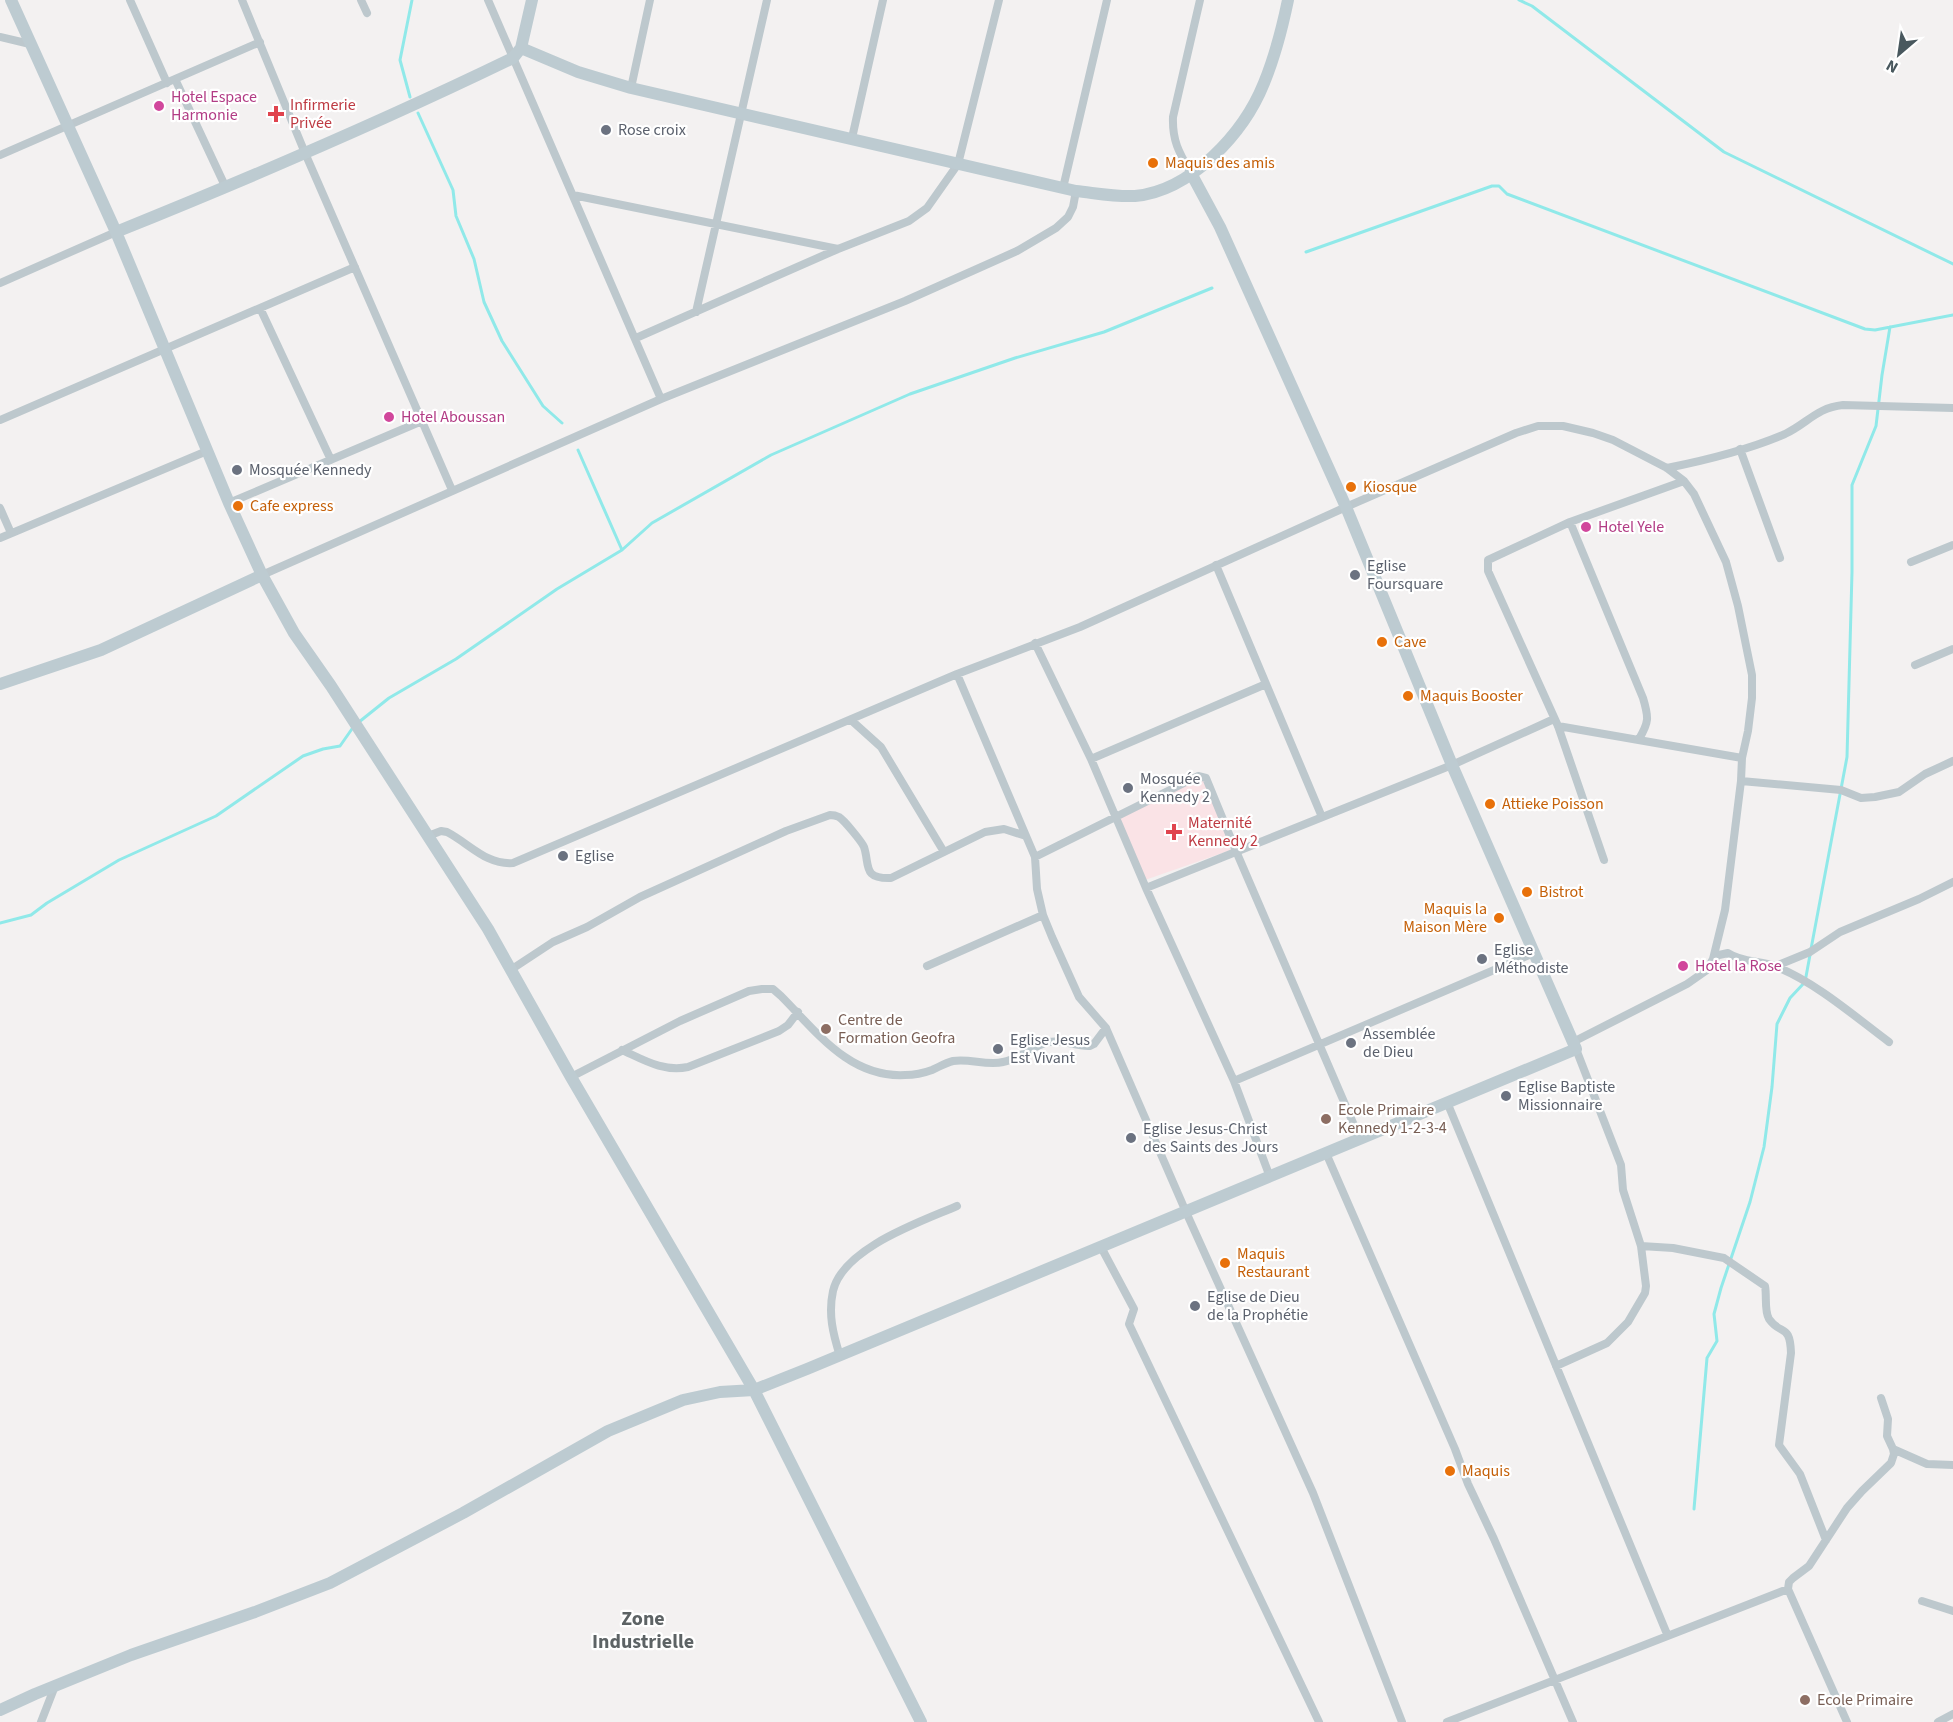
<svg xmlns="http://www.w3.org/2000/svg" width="1953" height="1722" viewBox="0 0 1953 1722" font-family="'Source Sans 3',sans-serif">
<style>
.medical{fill:#fae3e6}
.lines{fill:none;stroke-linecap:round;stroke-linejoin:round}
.stream{stroke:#90e9e9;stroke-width:3}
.street{stroke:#bdc8cd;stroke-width:8}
.secondary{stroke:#bdcbd1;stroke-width:12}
.hotel-dot{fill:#d1479c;stroke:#fff;stroke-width:2}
.health-dot{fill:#e0444e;stroke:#fff;stroke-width:2}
.worship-dot{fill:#6b7280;stroke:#fff;stroke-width:2}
.food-dot{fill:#e8710a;stroke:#fff;stroke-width:2}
.education-dot{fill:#8d6e63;stroke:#fff;stroke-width:2}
.labels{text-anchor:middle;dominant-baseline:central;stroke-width:4.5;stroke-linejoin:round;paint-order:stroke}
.hotel-label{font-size:16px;fill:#b23c85;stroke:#fff;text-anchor:start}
.health-label{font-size:16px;fill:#be3a42;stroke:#fff;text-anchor:start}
.worship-label{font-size:16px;fill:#5b616d;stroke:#fff;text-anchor:start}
.food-label{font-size:16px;fill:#c56008;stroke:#fff;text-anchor:start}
.education-label{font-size:16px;fill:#785e54;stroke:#fff;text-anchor:start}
.quarter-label{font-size:20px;font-weight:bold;fill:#5d6365;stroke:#fff}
</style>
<rect width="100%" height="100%" fill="#f3f1f1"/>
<!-- medical -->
<path class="medical" d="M1203,775l28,75 -86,30 -28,-65z"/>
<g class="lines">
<!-- stream -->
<path class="stream" d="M1519,0l13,6 192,146 229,112
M410,97l-10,-37 12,-60
M418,113l35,77 3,26 18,43 10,43 18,39 41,65 19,17
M1306,252l186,-66h7l8,8 358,135 10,1 78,-15
M578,450l44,100
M359,722l30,-24 67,-39 101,-70 65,-39 30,-27 119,-68 139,-61 105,-36 89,-26 108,-44
M0,923l31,-8 16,-12 72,-43 97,-44 87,-60 20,-7 17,-3 14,-20
M1811,949l36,-192 5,-185v-87l24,-59 6,-51 8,-48
M1694,1509l13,-151 10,-17 -3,-27 7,-26 29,-86 14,-55 8,-60 5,-63 13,-26 15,-16 5,-27"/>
<!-- street -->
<path class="street" d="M130,0l37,83
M242,0l63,153 147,337
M361,0l6,13
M488,0l173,399
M0,37l30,7
M175,79l51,109
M631,88l19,-88
M852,138l31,-138
M0,155l260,-113
M1192,175c-12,-21 -20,-33 -19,-58l27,-117
M1063,188l44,-188
M573,195l265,54
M0,283l116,-51
M260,308l71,152
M696,312l71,-312
M636,338l202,-89 71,-28 18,-13 31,-44 41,-164
M0,420l355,-153
M1740,449l40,109
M1667,468c40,-8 81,-18 118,-34 23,-11 31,-26 58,-29l110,3
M229,503l193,-82
M0,508l11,25
M1570,522l73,176c6,20 6,24 -4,41
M0,538l207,-87
M1911,562l42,-17
M1216,565l106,252
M262,575l399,-176 244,-98 112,-50 39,-23 12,-11 5,-10 3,-16
M1035,643l56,116 55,129 88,193 36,96
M1915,665l38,-16
M957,674l78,183 2,32 6,26 9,22 27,60 27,31 80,184 127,281 89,229
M851,720l30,27 63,105
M1558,726l184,32
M1091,759l175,-75
M1741,781l100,9 20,8 14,-1 24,-5 26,-18 28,-13
M428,836l13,-5 6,1c23,12 39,33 66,31l444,-189 123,-47 266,-120 170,-74 22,-7h25l30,7 20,7 54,28 17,13 10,13 32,68 12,44 14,69v23l-4,33 -6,27 -1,23 -16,129 -12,49 -6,11 -20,14 -114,58
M1035,857l163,-81 8,2 30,73 124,288
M1604,860l-46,-134 -70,-155v-11l82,-38 114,-41
M1146,888l306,-123 102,-46
M1713,959l6,-4 9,-2c15,10 33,7 49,14 41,17 77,49 112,75
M927,966l116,-51
M1776,966l34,-14 30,-20 79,-33 34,-17
M512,969l41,-27 34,-15 53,-30 146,-66 44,-16c4,0 5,0 9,2 5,3 23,25 25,30 6,18 -2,32 27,31l94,-46 19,-3 22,7
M622,1050c22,10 41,22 66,17l91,-36 9,-6 10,-13
M571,1077l109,-56 69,-30 13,-2h11l8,7c35,35 68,82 124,79 8,0 19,-2 27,-5 7,-3 13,-7 21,-9 16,-3 34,5 50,1 17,-3 30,-17 46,-20 14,-3 27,5 41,4l4,-2 12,-16
M1234,1081l300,-128
M1447,1102l220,532
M1326,1153l129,296 13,35 26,55 79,183
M1641,1246l32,2 51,10 41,28c2,10 -1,25 4,33 12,17 21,4 22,34l-12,92 21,29 26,66
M1101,1247l33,62 -5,15 190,398
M840,1356c-7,-22 -12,-42 -7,-65 10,-43 87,-69 124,-85
M1556,1366l51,-23 21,-21 17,-29 1,-7 -5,-40 -18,-56 -2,-25 -45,-116
M1893,1449l34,15 26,1
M1922,1601l31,10
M41,1722l14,-36
M1447,1722l341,-133
M1847,1722l-59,-133 1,-7 4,-4 16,-12 38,-58 15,-17 29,-28 3,-9 -1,-5 -6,-13 1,-17 -7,-21
M1938,1722l15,-8"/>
<!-- secondary -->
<path class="secondary" d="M11,0l105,232 113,271 33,72 32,58 37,53 157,243 83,148 183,313 167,332
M521,48l57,24 53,16 445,103c19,2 39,6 59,5 56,-5 109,-63 129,-113 11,-27 18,-54 24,-83
M116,232c134,-54 267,-111 397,-174l8,-10 11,-48
M0,684l101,-34 161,-75
M0,1710l35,-16 96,-39 124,-43 75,-29 133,-70 145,-82 75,-31 37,-8 34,-2 53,-21 769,-320 -124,-284 -106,-258 -126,-280 -28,-52"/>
</g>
<!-- markers -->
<g class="hotel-dot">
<circle cx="159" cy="106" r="6"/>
<circle cx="389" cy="417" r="6"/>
<circle cx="1586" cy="527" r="6"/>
<circle cx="1683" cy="966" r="6"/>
</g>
<g class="health-dot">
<path d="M273 105h6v6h6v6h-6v6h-6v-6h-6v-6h6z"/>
<path d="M1171 823h6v6h6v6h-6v6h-6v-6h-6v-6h6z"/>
</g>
<g class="worship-dot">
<circle cx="606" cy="130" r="6"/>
<circle cx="237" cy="470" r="6"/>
<circle cx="1355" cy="575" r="6"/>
<circle cx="1128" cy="788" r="6"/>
<circle cx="563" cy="856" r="6"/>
<circle cx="1482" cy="959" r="6"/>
<circle cx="1351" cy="1043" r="6"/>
<circle cx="998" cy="1049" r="6"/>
<circle cx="1506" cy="1096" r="6"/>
<circle cx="1131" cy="1138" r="6"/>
<circle cx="1195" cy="1306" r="6"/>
</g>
<g class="food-dot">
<circle cx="1153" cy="163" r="6"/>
<circle cx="1351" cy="487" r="6"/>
<circle cx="238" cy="506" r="6"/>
<circle cx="1382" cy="642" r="6"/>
<circle cx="1408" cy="696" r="6"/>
<circle cx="1490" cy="804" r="6"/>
<circle cx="1527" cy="892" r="6"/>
<circle cx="1499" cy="918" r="6"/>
<circle cx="1225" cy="1263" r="6"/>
<circle cx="1450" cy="1471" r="6"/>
</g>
<g class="education-dot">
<circle cx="826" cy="1029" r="6"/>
<circle cx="1326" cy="1119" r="6"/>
<circle cx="1805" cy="1700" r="6"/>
</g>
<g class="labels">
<!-- hotel labels -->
<g class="hotel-label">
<text x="171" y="97">Hotel Espace<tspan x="171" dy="18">Harmonie</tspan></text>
<text x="401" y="417">Hotel Aboussan</text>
<text x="1598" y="527">Hotel Yele</text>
<text x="1695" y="966">Hotel la Rose</text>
</g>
<!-- health labels -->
<g class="health-label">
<text x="290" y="105">Infirmerie<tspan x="290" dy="18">Privée</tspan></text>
<text x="1188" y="823">Maternité<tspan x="1188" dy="18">Kennedy 2</tspan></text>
</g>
<!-- worship labels -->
<g class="worship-label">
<text x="618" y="130">Rose croix</text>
<text x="249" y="470">Mosquée Kennedy</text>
<text x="1367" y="566">Eglise<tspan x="1367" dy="18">Foursquare</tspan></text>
<text x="1140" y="779">Mosquée<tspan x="1140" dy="18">Kennedy 2</tspan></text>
<text x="575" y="856">Eglise</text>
<text x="1494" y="950">Eglise<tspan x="1494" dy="18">Méthodiste</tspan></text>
<text x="1363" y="1034">Assemblée<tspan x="1363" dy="18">de Dieu</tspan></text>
<text x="1010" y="1040">Eglise Jesus<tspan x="1010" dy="18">Est Vivant</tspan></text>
<text x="1518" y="1087">Eglise Baptiste<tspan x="1518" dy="18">Missionnaire</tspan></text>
<text x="1143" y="1129">Eglise Jesus-Christ<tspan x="1143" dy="18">des Saints des Jours</tspan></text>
<text x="1207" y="1297">Eglise de Dieu<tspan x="1207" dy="18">de la Prophétie</tspan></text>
</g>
<!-- food labels -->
<g class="food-label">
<text x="1165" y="163">Maquis des amis</text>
<text x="1363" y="487">Kiosque</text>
<text x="250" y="506">Cafe express</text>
<text x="1394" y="642">Cave</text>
<text x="1420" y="696">Maquis Booster</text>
<text x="1502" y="804">Attieke Poisson</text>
<text x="1539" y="892">Bistrot</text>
<text x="1487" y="909" text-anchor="end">Maquis la<tspan x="1487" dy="18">Maison Mère</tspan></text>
<text x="1237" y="1254">Maquis<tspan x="1237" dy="18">Restaurant</tspan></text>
<text x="1462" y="1471">Maquis</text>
</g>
<!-- education labels -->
<g class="education-label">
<text x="838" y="1020">Centre de<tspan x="838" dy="18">Formation Geofra</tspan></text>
<text x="1338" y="1110">Ecole Primaire<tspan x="1338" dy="18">Kennedy 1-2-3-4</tspan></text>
<text x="1817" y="1700">Ecole Primaire</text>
</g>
<!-- quarter labels -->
<g class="quarter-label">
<text x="643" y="1619">Zone<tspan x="643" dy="23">Industrielle</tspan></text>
</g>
</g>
<!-- north arrow -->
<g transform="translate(1899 54) rotate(209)" stroke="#ffffff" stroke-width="4.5" paint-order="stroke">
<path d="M0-4.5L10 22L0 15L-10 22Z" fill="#49585e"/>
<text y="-9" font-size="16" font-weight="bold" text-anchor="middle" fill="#49585e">N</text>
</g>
</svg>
